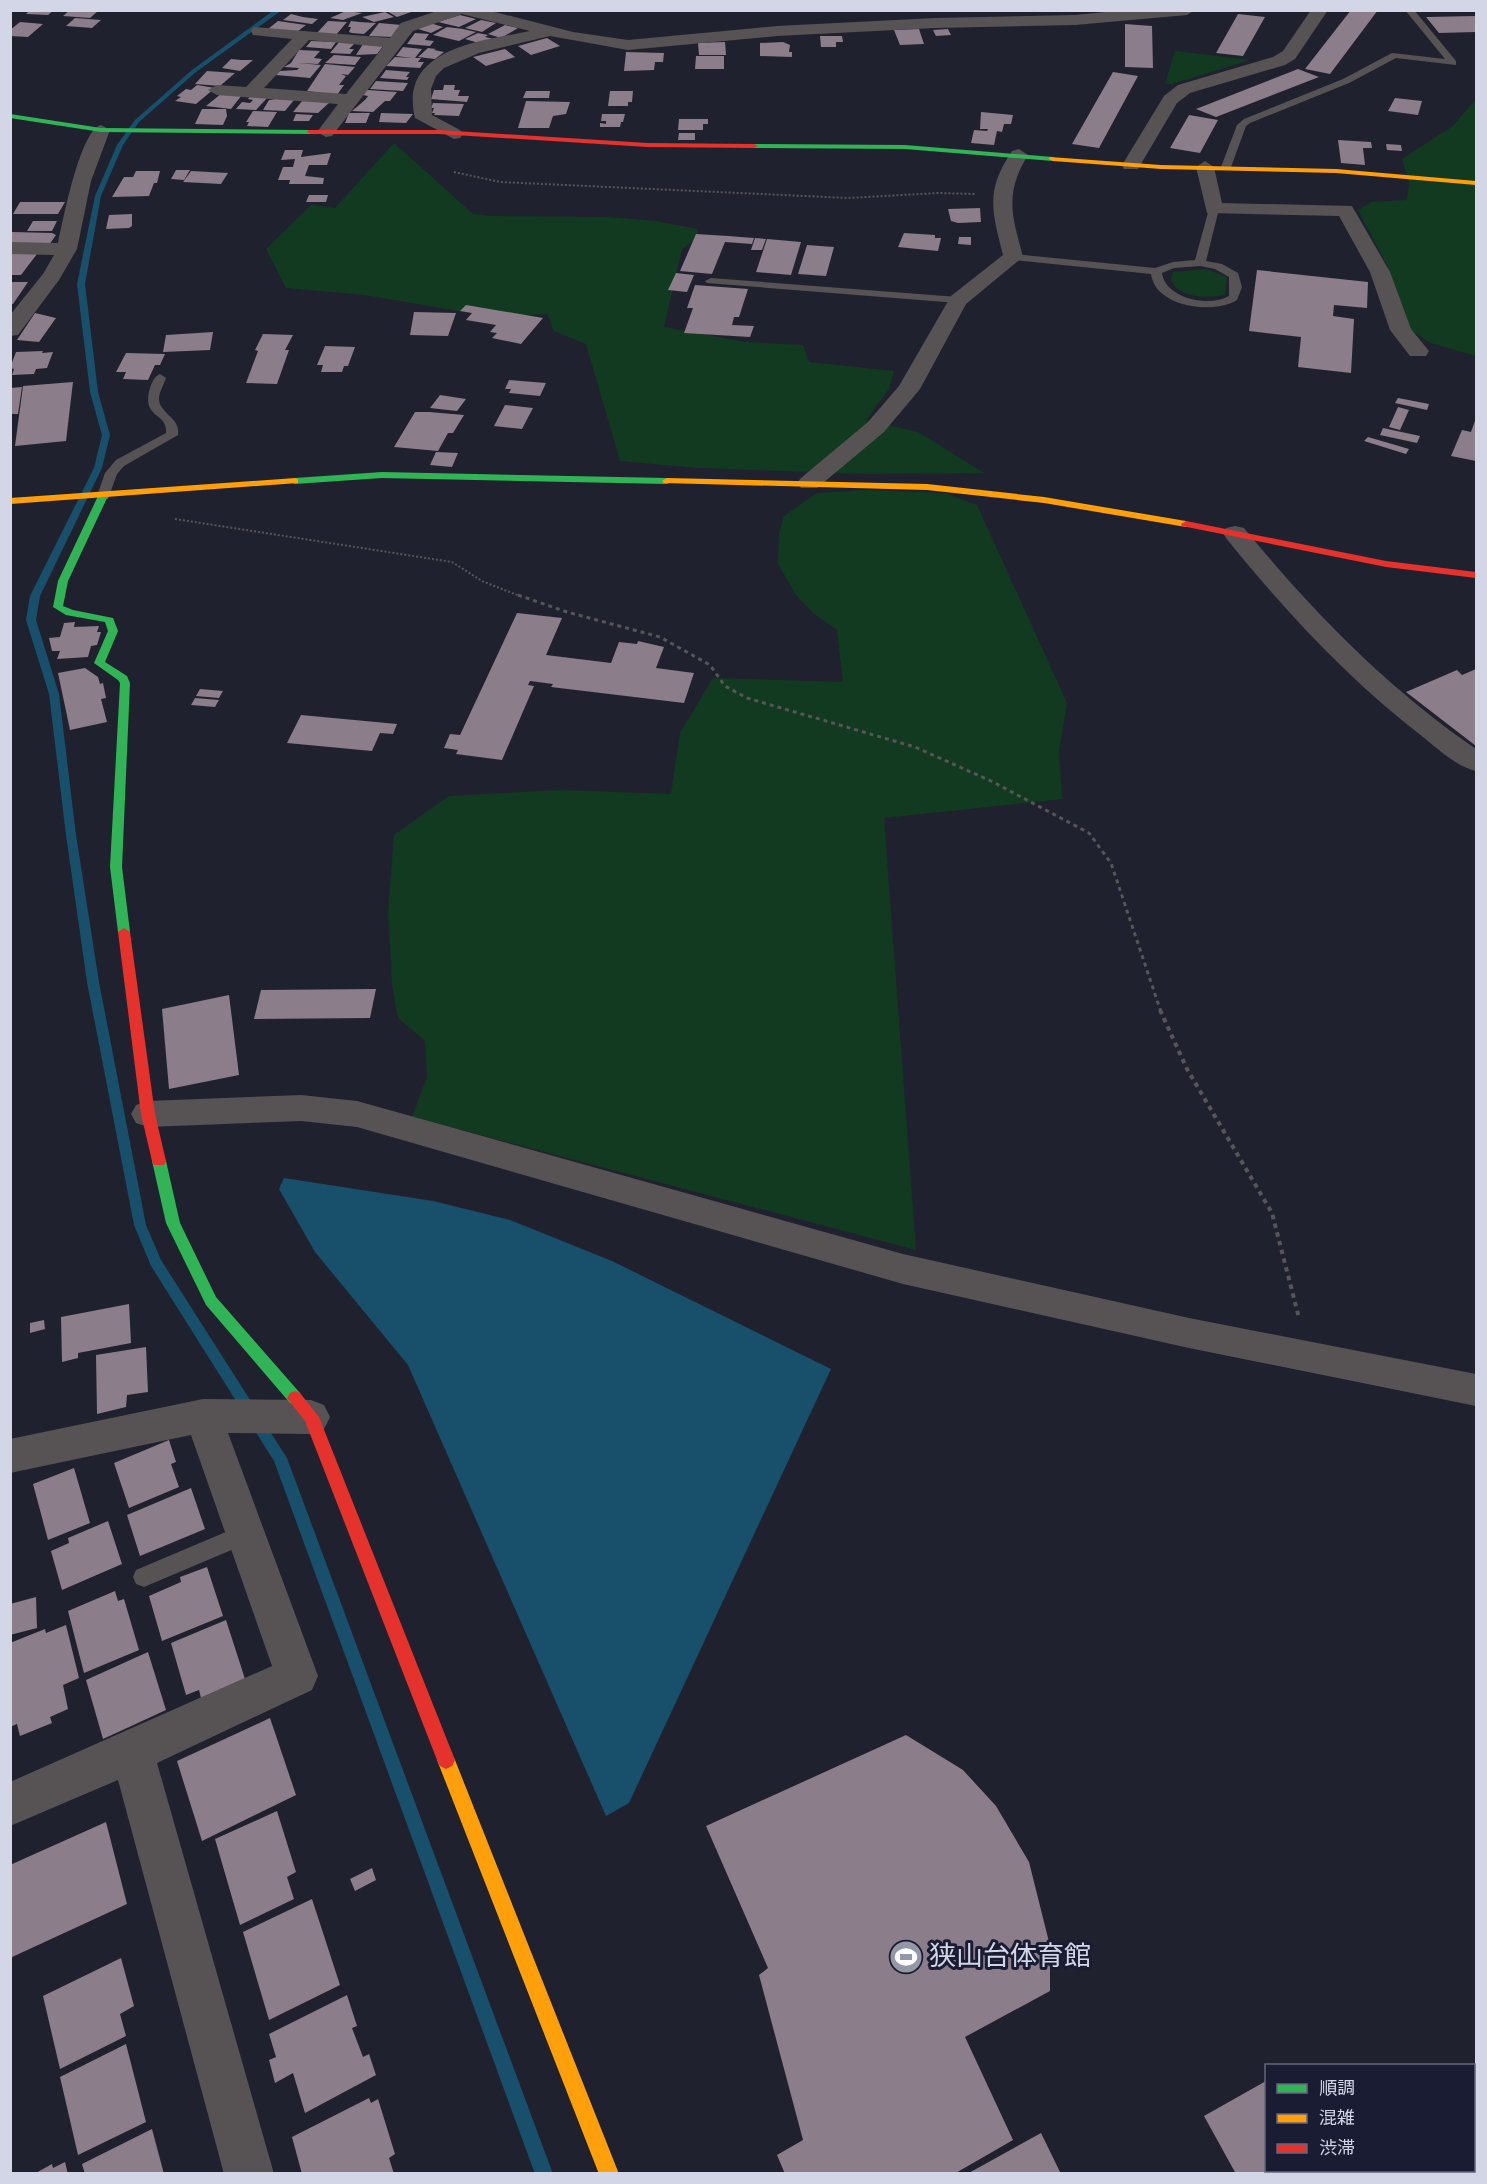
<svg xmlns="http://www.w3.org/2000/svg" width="1487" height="2184" viewBox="0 0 1487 2184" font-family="Spectral,'Noto Sans JP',serif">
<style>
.green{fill:#123a21}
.water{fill:#184f6a}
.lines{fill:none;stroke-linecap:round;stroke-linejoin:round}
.stream{fill:#184f6a;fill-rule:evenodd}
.building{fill:#8b7d89}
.path-far2{stroke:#575558;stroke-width:2;stroke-dasharray:2 2;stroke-linecap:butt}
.path-far1{stroke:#575558;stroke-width:3;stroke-dasharray:4 4;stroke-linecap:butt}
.path{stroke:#575558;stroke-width:4;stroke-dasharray:4.5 4.5;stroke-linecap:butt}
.lane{fill:#575354;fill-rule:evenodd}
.street{fill:#575354;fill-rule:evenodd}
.fast{fill:#30b455;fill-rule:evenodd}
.slow{fill:#ff9f0a;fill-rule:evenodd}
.jam{fill:#e5322d;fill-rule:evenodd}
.labels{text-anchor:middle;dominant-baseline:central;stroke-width:6;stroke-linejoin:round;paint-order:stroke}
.near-poi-label{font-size:27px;fill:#d3d6e6;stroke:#1a1c34;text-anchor:start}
</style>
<rect width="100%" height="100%" fill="#20212e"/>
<!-- green -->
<path class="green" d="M1175,51l75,9 -78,24h-7z
M1476,99v257l-45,-13 -21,-13 -22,-51v-12l-30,-57 14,-8 35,-2 2,-18 -7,-23 51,-33z
M394,143l79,71 20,2 116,1 46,4 43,8v8l-16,12 -18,78 81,15 58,3 6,17 85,9 -5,18 -23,31 52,12 66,41 -115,1 -171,-6 -78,-7 -34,-117 -32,-13 -7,-17 -54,3 -128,-22 -79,-7 -20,-39 45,-44 24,3z
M1206,269l21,8 -2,18c-19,3 -44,4 -54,-15l2,-8z
M867,490l78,3 32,12 90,198 -8,48 3,48 -178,19 32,432 -504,-133 15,-40 -2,-36 -27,-23 -6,-34 -4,-72 6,-77 55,-39 112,-6 110,4 9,-61 33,-55 130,4 -6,-52 -24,-17 -17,-18 -18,-31 1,-31 5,-17 33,-23z"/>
<!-- water -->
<path class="water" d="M284,1178l149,23 77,19 102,41 219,108 -202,434 -23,13 -198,-451 -93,-113 -36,-63z"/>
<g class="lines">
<!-- stream -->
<path class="stream" d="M274,10h8l-86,62 -57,50 -16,23 -22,51 -16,88 13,108 12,43 -8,33 -62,128 -4,24 23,74 17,141 23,147 47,243 15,35 126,198 266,716h-18l-261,-713 -123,-195 -17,-41 -47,-243 -21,-147 -17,-141 -23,-74 4,-24 64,-128 8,-33 -12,-43 -13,-108 18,-88 22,-51 18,-25 57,-50z"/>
</g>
<!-- building -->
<path class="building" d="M30,10h24l-6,5 -22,-1z
M70,10h29l-9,8 -27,-2z
M385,10h29v1l-17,6z
M1351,10h27l-48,64 -25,-5z
M346,11l16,2 -19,7 -13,-2z
M385,12l9,5 -20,5 -12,-5z
M291,14l12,3 15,2 -6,5 -29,-4z
M1238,14l27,3 -22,39 -27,-3z
M460,15l16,4 -17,8 -21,-5z
M1476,16v16l-37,1 -13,-16z
M75,18l26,2 -9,8 -26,-2z
M481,20l15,3 -14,9 -17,-4z
M278,21l28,4 -9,7 -29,-3z
M328,21l19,1 -11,13 -19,-2z
M351,21l8,1 17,1 -12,11 -12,-1 -3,-1 2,-5h-3z
M20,22l23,2 -15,13 -18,-1v-6z
M379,23l23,2 -10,12 -23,-1z
M430,23l13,4 -12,6 -13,-4z
M1125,24l27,2 1,42 -28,-1z
M505,25l13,3 -17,10 -13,-4z
M447,27l16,2 13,3 -17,9 -26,-6z
M919,29l5,15 -24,1 -6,-15z
M948,29l3,6 -15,1 -3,-6z
M415,33l14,1 -4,6 9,1 -4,5 -23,-2z
M478,33l10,2 -3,2 9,2 -12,5 -17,-5z
M820,36h22l1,6h-7v5h-15z
M547,38l13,8 -29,9 -13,-9z
M311,41l25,1 -5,7 -25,-2z
M340,41l15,2 -6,6h5l-4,5 -20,-1z
M725,42l1,13h-27l-1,-12z
M783,42l7,3 -1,7h3v5l-32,-1v-13z
M363,44l21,1 -7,9 -21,1z
M403,47l19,2 -7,9h6l-3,4h6l-4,6 -34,-2 9,-9 18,1 -17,-2z
M428,48l8,1 -2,1 10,2 -9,7 -17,-2z
M505,49l10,8 -29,9 -13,-9z
M299,50l21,1 -6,7 8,1 -4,5 -20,-1 23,2 -11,13 -34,-3 4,-4 17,-1 2,-2 -15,-1 7,-4z
M626,52l38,1 -1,9h-8l-1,8 -30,1z
M334,55l27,2 -6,8 -30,-2z
M696,56h28v13h-29z
M231,59l10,1h12l-13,11 -18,-3z
M325,64l30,3 -7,8 -7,-1 5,2 -7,9h5l-7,10 -30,-4z
M1298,69l21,8 -103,40 -20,-8z
M386,70l24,2 -4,5h3l-2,3 -27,-2z
M207,71l28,2 -15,13 -25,-2z
M1113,72l25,4 -39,72 -27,-4z
M376,81l32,2 -5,8 -33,-2z
M197,85l18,3 -19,16 -21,-3 6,-4 -4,-1 9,-7 5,1z
M444,85h11l-1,5h6l-2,6h11l-2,6 -36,-3 3,-9h9z
M367,90l30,2 -7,9h-5l-12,11 -21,-1 13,-11 3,-4 -5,-1z
M526,91h24l-1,7h-26z
M610,91h23l-1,11h-4v4h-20z
M222,93l20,2 -11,14 -25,-3z
M250,96l17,2 -11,12 -20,-1 6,-7 8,1 3,-3 -5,-1z
M1395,98l27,3 -4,14 -30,-4z
M276,99l18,1 -9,11 -22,-1 6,-10z
M303,100l27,2 -12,11 -25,-1z
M526,101l44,1 -4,12 -13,2 -4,12h-31z
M433,103l31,1 -5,12 -25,-1 1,-2h-3l2,-5h-3z
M202,109h24l1,7 -4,9 -28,-1z
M253,111l24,1 -9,15 -21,-1 2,-4h-3z
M981,112l32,3 -2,9h-7l-2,8 -5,-1 -3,14 -23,-2 3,-13 13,1 1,-2h-8z
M349,113h21l-4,10h-21z
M381,113l32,1 -7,9 -27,-1z
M296,114l17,1 -4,6h-16z
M602,114h23l-2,8h-2l-1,5h-20v-4l6,1v-3h-5z
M1189,115l29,5 -18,33 -30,-5z
M679,119h29v5h-5v6h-25z
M679,133h16v7h-17z
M1338,140l33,2 1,6h-9l2,17 -24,-2z
M1386,144l15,1 1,6 -15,-1z
M285,150h18l-2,7 30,-4 -4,12h-18l-4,11 19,2 -1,6h-34l1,-4h-12l5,-13h10l2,-8 -14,1z
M176,170h14l-6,10 -13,-1z
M136,171h24l-3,12h-3l-5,13 -37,1 12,-20h9z
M191,171l37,2 -7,11 -38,-2z
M309,195h19l-2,7h-20z
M20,202h45l-7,12h-45z
M980,208l1,14 -23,1 -7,-2 -3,-12z
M132,214v12l-3,2 -23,1 3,-14z
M33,221h24l-5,10h-25z
M12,232l40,1 4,2 -7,10 -39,-1z
M904,233l31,2v3h6l-3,13 -40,-4z
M696,234l32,2 26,2 -2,6 -27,-2 -13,32 -32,-3z
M959,237h12v8l-13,-1z
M755,238l11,1 -4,11h-11z
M767,239l34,3 -10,33 -35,-3z
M807,245l27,2 -8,29 -28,-2z
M10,253l27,1 -16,21h-11z
M1257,270l111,12 -1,26 -33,-3 -1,11 21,3 -3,54 -53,-6 3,-30 -52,-6z
M676,273l18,2 -7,17 -19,-2z
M10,282h18l-15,22h-3z
M695,285l53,4 -9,28h-5l-2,8 22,1 -4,11 -66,-4 9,-25h-6z
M466,305l77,13 -22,26 -29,-6 5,-5 -7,-1 6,-7 -30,-5 6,-7 -12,-2z
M414,312l42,1 -8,23 -38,-1z
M35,313l21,5 -17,24 -22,-2z
M213,332l-3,18 -47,2 3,-17z
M263,334l30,1 -8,15h4l-12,34 -31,-1 12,-32 -3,-1z
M325,346l30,1 -7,19h-4l-2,6h-21l2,-7h-6z
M43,351l-1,2 11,-1 -6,16 -11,1 -2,5 -22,1 2,-6 -4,-1 6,-16z
M126,353l39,1 -5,11h-5l-7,15 -25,-1 3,-7h-10z
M509,380l37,3 -6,13 -31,-3 2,-4h-6z
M73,382l-7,59 -51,5 8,-60z
M22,387l-4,27h-8v-26z
M440,395l26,4 -9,12 -27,-3z
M1398,398l31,6 -2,6 -32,-7z
M505,405l28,3 -11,21 -28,-3z
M1398,407l11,3 -9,20 -11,-3z
M415,412h14l35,3 -11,18h-5l-10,18 -44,-4z
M1476,418v43l-25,-5 11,-26 9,2z
M1383,428l37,8 -3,7 -37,-8z
M1368,437l41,12 -3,5 -42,-13z
M436,452l22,1 -6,14 -22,-2z
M517,613l45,5 -16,37 65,8 8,-21 18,2 1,-3 26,6 -8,21 38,5 -10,30 -133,-16 2,-3 -23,-3 -2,4 6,1 -32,74 -46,-6 2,-4 -14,-2 6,-14 10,1z
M75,622l-1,5 25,-1 -2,6h4l-4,13 -6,1 -3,11 -31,2 3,-8h-8l-3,-13 11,-1 4,-14z
M85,668l13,9 2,7 3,-1 3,15 -5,1 6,23 -37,8 -12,-57z
M1476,669v77l-70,-54 51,-22 5,5z
M200,689l23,2 -4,7 -23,-2z
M195,698l24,2 -4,7 -24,-2z
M301,715l96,9 -4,10 -13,-1 -8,18 -85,-8z
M376,989l-6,29 -116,1 7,-29z
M229,995l10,80 -70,14 -7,-80z
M129,1304l2,39 -53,10v5l-16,4 -1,-45z
M44,1320l1,9 -15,4v-10z
M146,1347l2,45 -21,3 -1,12 -29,7 -1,-59z
M169,1440l7,22 -5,2 8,23 -50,21 -15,-45z
M74,1468l16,55 -42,17 -15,-56z
M191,1488l14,41 -65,27 -13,-41z
M108,1521l14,43 -60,26 -11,-39 18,-8 -1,-5z
M207,1567l16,49 -61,25 -13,-45 32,-14 -1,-5z
M115,1591l3,10 6,-2 15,51 -55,23 -16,-62z
M36,1597l1,31 -27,7v-31z
M226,1620l19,59 -44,19 -2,-8 -13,5 -15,-52z
M66,1625l13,53 -16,7 5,24 -18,8 2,6 -32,13 -3,-12 -7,3v-84l35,-14 1,4z
M148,1652l18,58 -63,29 -17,-59z
M270,1718l26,77 -94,46 -25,-80z
M906,1735l57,35 33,36 33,56 21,84v45l-85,46 48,103 -59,34h-169l-8,-19 26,-15 -44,-165 9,-7 -62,-142z
M277,1811l19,61 -9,5 7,22 -54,26 -25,-86z
M106,1822l21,82 -117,54v-93z
M372,1868l4,12 -21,11 -5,-12z
M312,1899l28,86 -71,35 -26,-88z
M121,1958l13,48 -14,8 6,22 -66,33 -17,-73z
M347,1995l10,31 -5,2 11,29 6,-3 7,21 -71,38 -12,-40 -18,10 -6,-23 7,-3 -7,-23z
M126,2044l20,78 -68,33 -18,-78z
M1266,2081v89h93l2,4h-125l-32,-58z
M369,2098l2,5 7,-4 17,55 -6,4 5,16h-92l-10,-37z
M152,2129l12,45h-79l-3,-10z
M1041,2133l20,41h-94z
M65,2162l3,12h-34l18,-10 1,4z"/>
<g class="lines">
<!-- path-far2 -->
<path class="path-far2" d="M454,172l46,10 348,16 90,-5 37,1
M175,519l277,43 30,19 40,16"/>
<!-- path-far1 -->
<path class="path-far1" d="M518,595l49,17 93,25 50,28 15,21 22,12 168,49 76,34 98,52 22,30 50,149"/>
<!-- path -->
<path class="path" d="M1160,1010l27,59 85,144 27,105"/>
<!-- lane -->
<path class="lane" d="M1405,10h9l42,51v4l-60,-7 -47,25 -99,40 -4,3 -15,41 -9,2 -1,-2 16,-42 7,-6 99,-40 49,-26 53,6z
M1214,206l5,3 -13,52 16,3 16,9 4,14 -5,13c-24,15 -82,7 -86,-26l-138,-14 -5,-3 5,-3 142,14 18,-6 22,-2 14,-51zM1200,266l15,3 14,8v19c-20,12 -64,2 -67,-23l12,-5z
M711,278l247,19 6,3 -6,3 -251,-20 -2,-2z
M160,374l6,4c-2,6 -6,13 -7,19 -1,17 22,20 19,38l-54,31 -7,8 -9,25h-10l-1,-3 8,-23 11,-13 50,-27c2,-22 -27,-13 -15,-48 3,-6 3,-8 9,-11z
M247,1523l8,3 3,7 -3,7 -111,47 -8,-3 -3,-7 3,-7z"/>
<!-- street -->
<path class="street" d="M440,10h47l86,22 55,8 149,-14 158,-8 140,-3 51,-5h69l-8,5 -112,10 -140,3 -158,8 -149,14 -78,-14 -71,17 -35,15 -8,8 -5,13 1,26 28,15 3,4 -3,4 -6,1 -39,-21c-17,-70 67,-77 115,-87l-68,-17 -49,17 -81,105 -6,1 -9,-5 21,-28 -121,-9 -9,-5 9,-5 29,2 46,-48 -39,-4 -2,-4 2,-4 137,11 11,-15zM309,40l74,7 -37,47 -82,-6z
M1311,10h17l-33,49 -10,6 -95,28 -13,10 -39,66h-14l-2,-4 42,-69 14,-11 95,-28 10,-6z
M101,125l9,5 -19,51 -14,68 -18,31 -41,55 -8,1v-21l33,-41 11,-19 -44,-1v-12l48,1c5,-22 22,-113 43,-118z
M1019,149l9,6c-24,39 -16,60 -5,102l-57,47 -46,85 -36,43 -67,56h-16l-4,-5 4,-5 67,-56 31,-36 52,-90 52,-41c-11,-44 -18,-64 9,-104z
M1205,161l9,6 8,36 130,3 38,66 21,57 18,22 -3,5h-16l-20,-26 -20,-58 -31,-56 -132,-3 -11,-46z
M1235,526l9,2c68,83 143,160 232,221v22c-19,-4 -38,-22 -53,-34 -75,-58 -138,-126 -197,-199l-3,-5 3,-5z
M301,1095l56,6 546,153 286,64 287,56v32l-287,-58 -286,-64 -546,-157 -56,-6 -153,6 -12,-4 -5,-9 5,-9 12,-4z
M203,1399l108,1 13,5 6,12 -6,12 -13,5 -83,-1 90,243 -6,14 -155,73 117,411h-50l-106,-394 -108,46v-44l262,-116 -81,-231 -181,38v-34z"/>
<!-- fast -->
<path class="fast" d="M10,114l91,14 210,2 4,2 -4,2 -210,-2 -91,-14z
M751,144l154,1 148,12 4,2 -4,2 -148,-12 -151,-1 -4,-2z
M382,472l285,6 5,3 -5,3 -285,-6 -87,6 -5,-3 5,-3z
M103,493l5,3 -40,85 -5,25 10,4 40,8 5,13 -13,31 22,14 3,7 -8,184 8,65 -6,4 -6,-4 -8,-65 10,-184 -2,-3 -24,-17 14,-32 -3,-9 -39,-7 -13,-8 5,-26 40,-85z
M159,1156l5,1 2,4 14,62 36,74 84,96 3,5 -3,5 -5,2 -5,-2 -84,-98 -40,-82 -14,-62 2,-4z"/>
<!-- slow -->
<path class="slow" d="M1050,157l111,8 175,4 140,12v4l-140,-12 -175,-4 -108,-8 -4,-2z
M295,478l3,1v4l-288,21v-6z
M667,478l260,6 117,13 142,24 5,3 -5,3 -142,-24 -117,-13 -263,-7 -2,-2z
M446,1751l6,3 3,6 164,414h-20l-162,-414 3,-6z"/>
<!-- jam -->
<path class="jam" d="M308,130h131l208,13 107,1 4,2 -4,2 -107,-1 -208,-13h-128l-4,-2z
M1186,521l200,40 90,11v6l-90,-11 -204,-41 -1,-2z
M124,928l6,4 25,182 11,47 -2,4h-10l-2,-4 -11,-47 -23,-182z
M295,1391l5,2 19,24 136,343 -3,6 -6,3 -6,-3 -3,-6 -132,-339 -18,-23 3,-5z"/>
</g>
<!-- icons -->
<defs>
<symbol id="stadium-disc" viewBox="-11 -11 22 22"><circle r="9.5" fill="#9497a6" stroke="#1a1c34"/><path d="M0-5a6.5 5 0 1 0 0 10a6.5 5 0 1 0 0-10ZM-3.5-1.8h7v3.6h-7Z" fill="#fff"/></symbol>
</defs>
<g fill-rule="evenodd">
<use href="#stadium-disc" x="887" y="1938" width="38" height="38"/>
</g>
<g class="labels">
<!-- near-poi labels -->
<g class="near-poi-label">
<text x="929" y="1957">狭山台体育館</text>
</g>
</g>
<!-- border -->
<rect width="1487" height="2184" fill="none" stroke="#d3d6e6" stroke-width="24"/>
<!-- legend -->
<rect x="1265" y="2064" width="210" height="108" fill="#1a1c34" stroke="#64667b" stroke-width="1.5"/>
<rect x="1277" y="2084" width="30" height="9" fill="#30b455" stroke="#64667b" stroke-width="1.5"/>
<text x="1319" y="2094" font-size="18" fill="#d3d6e6">順調</text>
<rect x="1277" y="2114" width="30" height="9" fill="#ff9f0a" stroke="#64667b" stroke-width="1.5"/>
<text x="1319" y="2124" font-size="18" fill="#d3d6e6">混雑</text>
<rect x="1277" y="2144" width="30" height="9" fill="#e5322d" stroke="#64667b" stroke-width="1.5"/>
<text x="1319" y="2154" font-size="18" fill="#d3d6e6">渋滞</text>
</svg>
